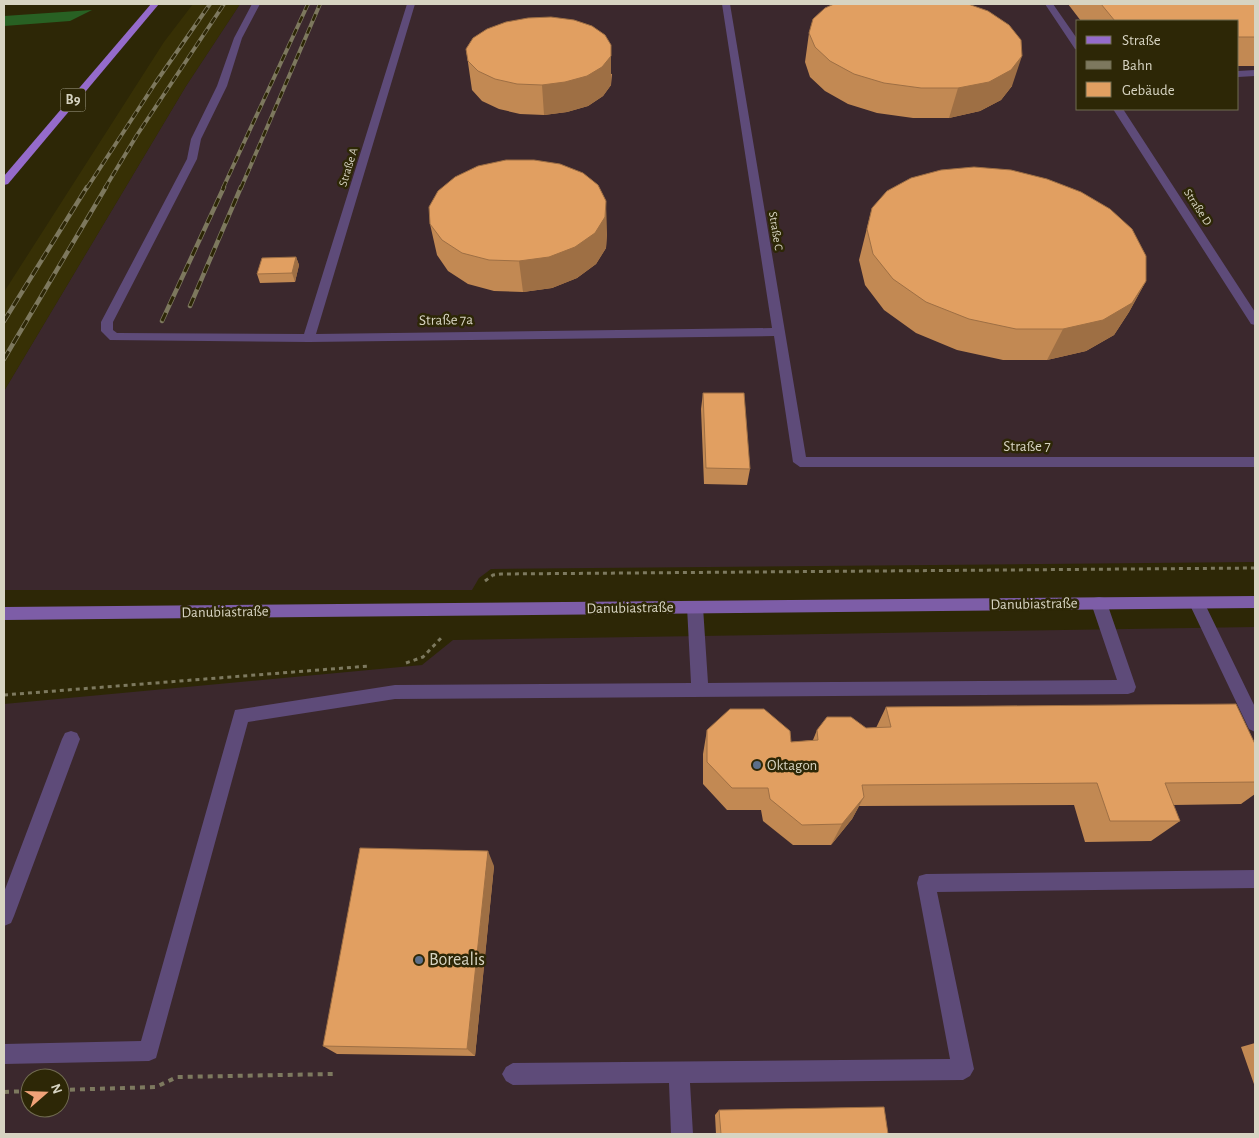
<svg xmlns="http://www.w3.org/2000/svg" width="1259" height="1138" viewBox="0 0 1259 1138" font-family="'Alegreya Sans',sans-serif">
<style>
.industrial{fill:#3b282d;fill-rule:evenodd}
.built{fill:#373005}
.forest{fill:#286123}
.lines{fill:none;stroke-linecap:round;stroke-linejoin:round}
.path-far1{stroke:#7d795f;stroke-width:3;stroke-dasharray:4 4;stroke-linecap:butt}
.path{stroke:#7d795f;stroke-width:4;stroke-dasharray:5 5;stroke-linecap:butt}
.lane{fill:#5e4b79;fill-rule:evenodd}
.secondary{fill:#7d5da7;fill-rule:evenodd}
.primary{fill:#956bcb;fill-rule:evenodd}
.rail-far1-casing{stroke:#7d785e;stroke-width:4}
.rail-casing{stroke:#7d785e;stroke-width:4.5}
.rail-far1{stroke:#2d2706;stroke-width:2.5;stroke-dasharray:7;stroke-linecap:butt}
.rail{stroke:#2d2706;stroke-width:3;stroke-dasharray:9;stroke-linecap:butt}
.wall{fill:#c28953}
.shaded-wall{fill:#9e6f44}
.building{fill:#e19f61;stroke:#9e6f44}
.service-dot{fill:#5c6f8a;stroke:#2d2706;stroke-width:2}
.labels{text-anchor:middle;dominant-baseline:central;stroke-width:5;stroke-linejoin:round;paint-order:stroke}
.far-street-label{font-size:12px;fill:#d7d4c2;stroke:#2d2706}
.shield{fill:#2d2706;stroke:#a4a08a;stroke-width:1}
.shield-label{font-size:14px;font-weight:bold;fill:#d7d4c2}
.street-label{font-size:15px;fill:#d7d4c2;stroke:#2d2706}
.poi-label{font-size:15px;fill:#d7d4c2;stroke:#2d2706;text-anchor:start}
.near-poi-label{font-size:18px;fill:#d7d4c2;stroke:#2d2706;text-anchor:start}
</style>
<rect width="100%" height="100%" fill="#2d2706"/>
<!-- industrial -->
<path class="industrial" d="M240,4h1015v558l-764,7 -12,9 -7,12h-468v-199l182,-305zM1078,21h160v88h-160z
M1255,627v507h-1251v-430l418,-39 31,-25zM30,1078h30v30h-30z"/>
<!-- built -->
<path class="built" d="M193,4h47l-54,82 -182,305v-99l160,-250z"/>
<!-- forest -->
<path class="forest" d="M92,10l-22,11 -66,5v-10z"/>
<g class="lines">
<!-- path-far1 -->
<path class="path-far1" d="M485,581l8,-6 8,-1 754,-6
M406,663l17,-6 19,-20
M4,695l365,-29"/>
<!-- path -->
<path class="path" d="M60,1090l96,-3 21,-10 157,-3
M4,1092l26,-1"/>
<!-- lane -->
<path class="lane" d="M252,4h8l-18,34 -15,48 -26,53 -4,20 -84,163v8l4,3 187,1 103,-330h8l-99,330 456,-6 -50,-324h8l76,453h449v10h-455l-7,-5 -19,-126 -465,6 -199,-2 -9,-9v-9l86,-163 4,-20 26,-53 17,-48z
M1045,4h8l25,36v10l-3,-1z
M1255,70v6l-17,1v-6z
M1113,109h10l132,203v13l-4,-1z
M1099,597l5,1 3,5 29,84 -2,5 -6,2 -733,5 -147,23 -92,336 -7,3 -145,3v-20l137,-3 94,-331 160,-25 296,-2 -4,-76 3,-5 5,-1 5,1 3,5 5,76 409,-3 -26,-77 3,-5z
M1197,597l5,1 53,109v25l-6,-3 -60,-126 3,-5z
M71,731l6,2 3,6 -66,177 -3,7 -7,3v-34l58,-153 3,-6z
M1255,870v18l-318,4 37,177 -4,7 -7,4 -273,3 3,51h-22l-2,-51 -156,2 -7,-4 -4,-7 4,-7 7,-4 437,-4 -33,-176 2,-7 7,-2z"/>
<!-- secondary -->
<path class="secondary" d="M1255,596v12l-1251,12v-13z"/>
<!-- primary -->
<path class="primary" d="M151,4h8l-151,180 -4,1v-9z"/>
<defs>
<path id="rail-far1" d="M87,188l69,-106 54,-78
M105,188l32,-53 87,-131
M223,188l85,-184
M241,188l79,-184"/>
<path id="rail" d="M190,306l51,-119
M4,321l83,-134
M162,321l62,-134
M4,359l102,-172"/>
</defs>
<!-- rail-far1 casing -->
<use href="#rail-far1" class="rail-far1-casing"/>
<!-- rail casing -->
<use href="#rail" class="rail-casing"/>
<!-- rail-far1 -->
<use href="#rail-far1" class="rail-far1"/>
<!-- rail -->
<use href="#rail" class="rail"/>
</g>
<!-- wall -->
<path class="wall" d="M1068,4h187v62h-17v-45h-157z
M809,33l203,53 -11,14 -21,11 -31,7h-36l-36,-5 -29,-9 -23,-13 -15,-14 -5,-15z
M466,49l146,25 -1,11 -8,11 -15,10 -21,6 -23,3 -24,-1 -21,-5 -17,-8 -10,-11z
M872,208l274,73 -17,31 -15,23 -28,16 -39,9h-44l-46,-10 -41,-17 -32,-23 -19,-25 -6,-25z
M430,224l177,8 -1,16 -10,16 -19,14 -25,10 -29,4 -29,-1 -26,-7 -20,-13 -11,-16z
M296,257l3,8 -4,17 -35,1 -3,-9z
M703,393l47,76 -3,16 -43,-1 -3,-75z
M886,707l369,37v50l-14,10 -68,1 7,16 -29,20 -66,1 -11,-37 -215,1 -7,13 -21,26h-38l-30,-24 -2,-11h-34l-24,-26v-30l4,-24 84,12 22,-2 4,-10 59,-2z
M494,866l-19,190 -138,-2 -14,-8z
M1255,1043v44l-14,-40z
M719,1110l169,24h-172l-1,-19z"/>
<!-- shaded-wall -->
<path class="shaded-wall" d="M611,45v40l-8,11 -15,10 -21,6 -23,3 -2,-30z
M1022,56l-10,30 -11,14 -21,11 -31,7 9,-30z
M606,201l1,31 -1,16 -10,16 -19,14 -25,10 -29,4 -4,-31z
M296,257l3,8 -4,17 -3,-9z
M1146,281l-17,31 -15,23 -28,16 -39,9 16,-31z
M864,797l-12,22 -21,26 11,-21z
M488,851l6,15 -19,190 -8,-7z"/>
<!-- building -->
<path class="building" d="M834,4h134l20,7 21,14 12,15 1,16 -11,14 -22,12 -31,6h-37l-37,-5 -30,-9 -24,-13 -15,-14 -6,-14 4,-14 12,-11z
M1101,4h154v33h-17v-16h-123z
M551,17l23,3 18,6 13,9 6,10v11l-9,11 -15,9 -22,6 -23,3 -25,-1 -22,-5 -17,-8 -10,-10 -2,-12 7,-11 14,-9 19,-7 22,-4z
M506,160h28l26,4 23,9 15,12 8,16 -1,16 -10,16 -20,14 -26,10 -30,4 -30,-1 -27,-7 -20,-13 -12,-16 -1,-17 9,-16 17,-14 23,-11z
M974,167l37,3 36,9 34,13 29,17 22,20 14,27v25l-14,22 -29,17 -40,9h-47l-47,-10 -43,-17 -33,-23 -20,-25 -6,-25 5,-21 15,-17 24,-13 30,-8z
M296,257l-4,16 -35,1 5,-16z
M703,393h41l6,76 -44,-1z
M1236,704l19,40v38l-90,1 15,38h-70l-13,-38 -235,2 2,12 -22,27 -40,1 -32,-26 -2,-11h-36l-25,-26v-32l23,-21h34l26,22 1,11 27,-2 -1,-10 10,-13h24l15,11 25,-1 -5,-20z
M360,848l128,3 -21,198 -144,-3z
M884,1107l4,27h-167l-2,-24z"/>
<!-- markers -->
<g class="service-dot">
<circle cx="757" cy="765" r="5"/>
<circle cx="419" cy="960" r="5"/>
</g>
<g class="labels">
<!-- far-street labels -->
<g class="far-street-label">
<text transform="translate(348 167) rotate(-73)">Straße A</text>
<text transform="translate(1198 207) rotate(57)">Straße D</text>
<text transform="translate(776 231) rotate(81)">Straße C</text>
</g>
<!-- shield labels -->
<rect class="shield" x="60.5" y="88.5" width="25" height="23" rx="4"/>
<g class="shield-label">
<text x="73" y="100">B9</text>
</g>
<!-- street labels -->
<g class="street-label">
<text transform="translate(446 320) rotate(-1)">Straße 7a</text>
<text x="1027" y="446">Straße 7</text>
<text transform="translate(1034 604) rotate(-1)">Danubiastraße</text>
<text transform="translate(630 608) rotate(-1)">Danubiastraße</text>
<text transform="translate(225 612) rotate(-1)">Danubiastraße</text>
</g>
<!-- poi labels -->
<g class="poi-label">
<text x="767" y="765">Oktagon</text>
</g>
<!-- near-poi labels -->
<g class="near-poi-label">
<text x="429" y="960">Borealis</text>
</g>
</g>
<!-- border -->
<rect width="1259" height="1138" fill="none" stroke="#d7d4c2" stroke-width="10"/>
<!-- legend -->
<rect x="1076" y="20" width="162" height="90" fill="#2d2706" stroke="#716c51"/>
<rect x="1086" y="36" width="25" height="8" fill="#956bcb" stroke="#716c51"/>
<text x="1122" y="45" font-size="15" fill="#d7d4c2">Straße</text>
<rect x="1086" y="61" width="25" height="8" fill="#7d785e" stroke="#716c51"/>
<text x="1122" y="70" font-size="15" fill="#d7d4c2">Bahn</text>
<rect x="1086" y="82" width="25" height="15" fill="#e19f61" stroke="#716c51"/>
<text x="1122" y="95" font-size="15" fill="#d7d4c2">Gebäude</text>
<!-- north arrow -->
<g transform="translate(45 1093) rotate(70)"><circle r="24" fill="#2d2706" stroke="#716c51"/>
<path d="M0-4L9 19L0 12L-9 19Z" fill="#f0a278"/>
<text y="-8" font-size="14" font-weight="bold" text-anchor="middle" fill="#d7d4c2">N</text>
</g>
</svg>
